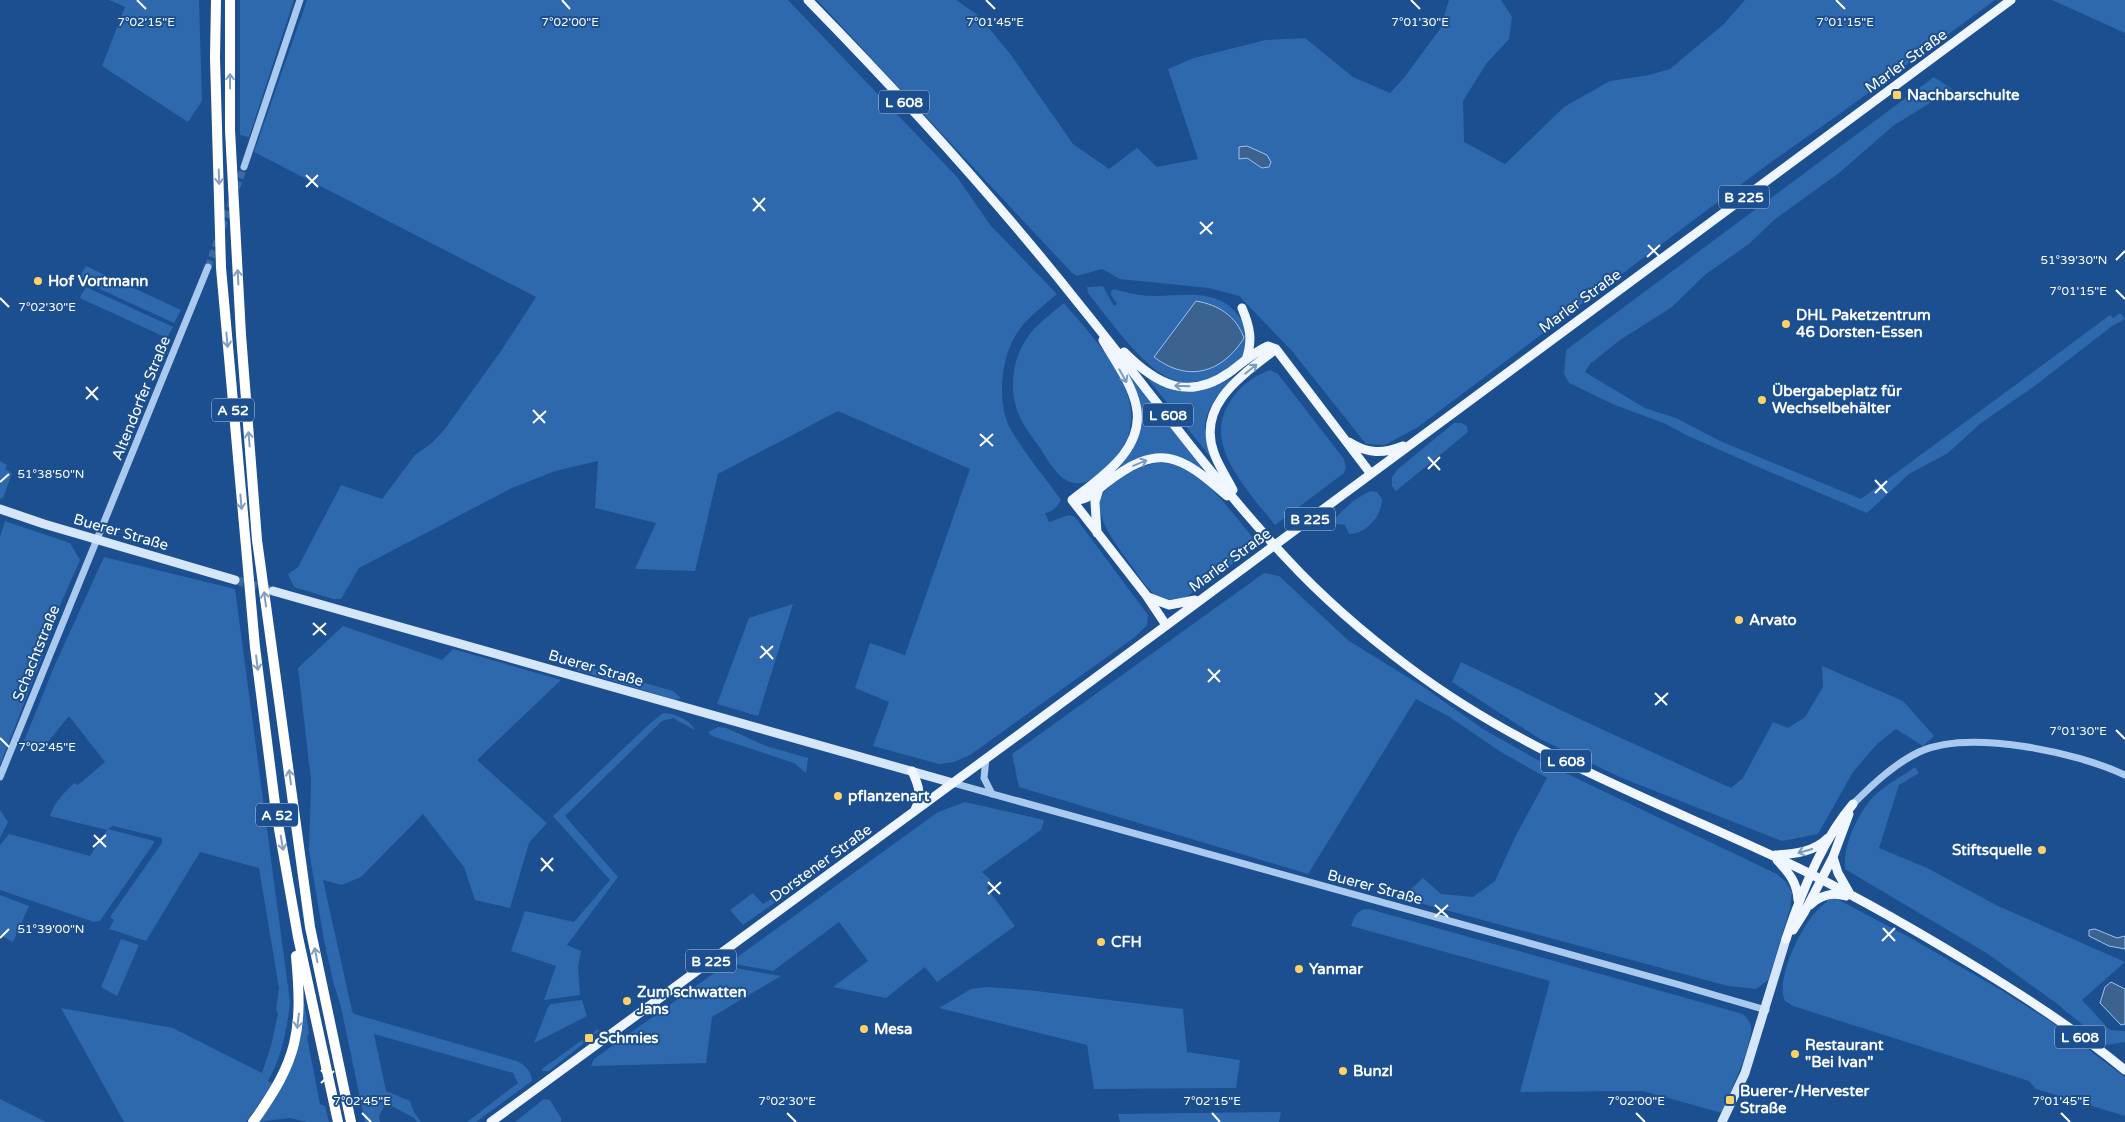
<svg xmlns="http://www.w3.org/2000/svg" width="2125" height="1122" viewBox="0 0 2125 1122" font-family="'Varela Round',sans-serif">
<style>
.green{fill:#2e69ad}
.water{fill:#3c6290;stroke:#9cc4f0}
.lines{fill:none;stroke-linecap:round;stroke-linejoin:round}
.tertiary-tunnel{stroke:#3d69a0;stroke-width:7;stroke-dasharray:7 3.5;stroke-linecap:butt}
.secondary-tunnel{stroke:#3d69a0;stroke-width:9;stroke-dasharray:9 4.5;stroke-linecap:butt}
.tertiary{stroke:#a9c9ee;stroke-width:7}
.secondary{stroke:#d6e6fa;stroke-width:9}
.primary{stroke:#f0f6ff;stroke-width:9}
.motorway{stroke:#fff;stroke-width:10}
.oneway{stroke:#829ec1}
.oneway2{stroke:#7b9ac1}
.ticks{fill:none;stroke:#fff;stroke-width:2}
.poi-dot{fill:#ffd166;stroke:#1b4f8f;stroke-width:2}
.labels{text-anchor:middle;dominant-baseline:central;stroke-width:4;stroke-linejoin:round;paint-order:stroke}
.shield{fill:#1b4f8f;stroke:#bbcadd;stroke-width:1}
.shield-label{font-size:14px;font-weight:bold;fill:#fff}
.street-label{font-size:15px;fill:#fff;stroke:#1b4f8f}
.poi-label{font-size:15px;font-weight:bold;fill:#fff;stroke:#1b4f8f;text-anchor:start}
.ticks-label{font-size:12px;text-anchor:middle;fill:#fff;stroke:#1b4f8f;stroke-width:4;stroke-linejoin:round;paint-order:stroke}
</style>
<rect width="100%" height="100%" fill="#1b4f8f"/>
<!-- green -->
<path class="green" d="M109,0h90l3,101 -14,21 -86,-56 23,-59z
M240,0h54l-45,137 -9,-2z
M307,0h481l169,177 34,49 66,68c-15,13 -34,27 -43,44 -13,23 -17,66 -4,90 14,25 34,48 51,72 -4,7 -8,12 -16,13l4,9 20,-7 6,2 73,98 -1,10 -12,12 -165,118 -16,7 -15,2 -66,-18 16,-44 -34,-14 15,-45 35,12 65,-186 -132,-58 -120,63 -23,97 -60,-2 21,-46 -61,-15 3,-47 -43,10 -43,17 -153,80 -18,31h-8l-39,-12 -6,-13 10,-7 43,-82 41,14 33,-44 18,-13 11,-12 57,-79 35,-54 -282,-145z
M817,0h139l22,15 33,40 62,89 36,25 28,-21 20,19 41,-8 -30,-90 26,-11 72,-18 39,-2 48,39 37,16 13,-14 37,-50 9,-29h52l11,17 -3,22 -23,25 -23,37 1,41 41,22 59,-57 46,-26 39,-6 21,-6 54,-45 21,-24h250l-154,113 -74,52 -349,262 -33,18 -19,-1 -74,-93 -53,-55 -30,-8 -89,-9 -18,-10 -25,7 -5,-3z
M2052,0h73v33z
M1934,77l18,12 -59,37 -54,47 -65,47 -25,24 -43,30 -34,33 -52,33 -30,24 -5,8 60,36 31,10 44,23 141,58 249,-184 3,3 7,-5 5,6 -13,7 -76,59 -55,38 -33,30 -39,21 -42,39 -104,-44 -77,-34 -20,-11 -51,-19 -46,-22 -5,-9 2,-24z
M86,266l95,44 -7,13 -96,-44z
M1103,286l11,20 3,-2 -6,-9v-4l3,-2c14,4 27,7 41,7 23,0 46,-5 68,6 19,11 31,34 20,54 -2,3 -6,6 -9,8 -17,14 -41,24 -63,15 -29,-12 -63,-61 -83,-86l-1,-6z
M86,287l87,40 -6,11 -85,-39 -2,-2z
M1064,303c37,44 104,110 42,164 -11,10 -20,20 -36,15 -13,-5 -23,-23 -30,-34 -8,-11 -17,-23 -22,-35 -11,-29 -4,-63 17,-85 9,-9 19,-17 29,-25z
M1270,370l8,4 66,85 2,8 -2,6 -69,52c-22,-28 -66,-73 -51,-111 1,-5 5,-9 7,-14 8,-13 24,-25 39,-30z
M1128,372l74,95 -2,1 -19,-10 -13,-3 -56,19 16,-18 10,-20 -12,-63z
M1235,376c-15,15 -31,33 -30,55 1,10 5,19 7,28l-64,-80c8,1 15,7 22,10 23,8 45,-1 65,-13z
M1454,423h7l6,3 1,6 -72,59 -4,-5v-9l6,-8z
M0,461l7,4 -2,4 7,4 -9,25 -3,1z
M1156,463c6,0 13,0 19,1 31,9 63,57 84,81l-77,55c-7,2 -15,3 -22,-1 -12,-7 -22,-25 -30,-35 -11,-16 -38,-48 -28,-68 3,-7 10,-11 16,-16 12,-9 23,-14 38,-17z
M1370,491l7,1 5,7c0,17 -16,35 -33,35l-4,-9 -9,-1 -2,-5 19,-18z
M5,521l65,22 10,17 -19,43 -20,57 -41,105v-228z
M104,557l131,32 55,413c-3,28 -8,54 -22,79l5,3 -27,38h-122l-63,-114 112,20 89,45 9,-27 7,-32 -2,-5 3,-21 -20,-120 -59,-16 -54,89 -37,-12 5,-9 -4,-3 52,-74v-5l-49,-12 -5,3 46,12v2l-54,78 -6,1 -94,-32v-45l9,-11 81,22 17,-26 -57,-14c4,-14 15,-24 24,-33l4,2 27,-23 -36,-46 -30,37 -15,-12 30,-74z
M1264,573l15,3 70,65 73,45 61,43 53,30 241,115 9,8 6,10 -2,17 -22,71 -12,9 -28,-3 -327,-88 22,-20 18,16 32,3 22,-16 20,-44 32,-59 -46,-26 -53,-36 -32,-17 -108,175 -289,-87 -7,-33z
M793,604l-35,112 -41,-12 32,-86z
M343,626l99,34 11,-11 108,31 -84,80 70,63 -18,20 -19,65 -35,-8 -11,-33 -41,-53 -62,63 -19,8 -19,-5 29,131 2,3 163,47c8,4 15,11 15,20l-56,41h-9l51,-39 -5,-10 -139,-39 12,57 24,10 4,11 7,10h-4l-3,-4 -28,-15 -7,13 1,6h-15l-24,-115 -8,-26 -9,-41 -15,-89 2,-71 -13,-112z
M1461,662l125,60 145,66 12,-10 30,-56 15,6 17,-11 18,-30 -1,-21 81,35 31,35 -11,10 -27,-17 -19,15 -24,28 -35,62 -36,7 -160,-63 -82,-39 -88,-57z
M573,663l100,28 8,7 -5,2 -99,-30z
M663,713c13,1 26,6 32,17l-22,-12 -11,3 -97,95 53,61 -51,68 14,6 -3,16 2,28 -36,5 12,-34 -45,-15 14,-40 49,11 36,-42 -57,-64 94,-90z
M718,727l8,1 40,18 42,12 -2,15 -12,-10 -82,-27 -4,-4z
M1915,767l4,6 -20,12 -20,63 48,20 71,38 127,56 -43,38 28,30 15,1v11l-18,3 -51,-42 -68,-49 -143,-85c-2,-24 12,-54 28,-72 12,-12 28,-20 42,-30z
M965,802l79,18 -3,10 -59,42 9,8 -4,8 28,38 -78,56 -12,-15 -39,31 -53,-11 35,-26 -29,-39 -66,49 -44,-8 209,-151z
M0,810l8,12 -8,16z
M753,893l10,11 14,-9 3,4 -37,26 -13,-15z
M0,895l29,11 -16,36 -13,-7z
M1827,898l10,1 70,37 94,54 49,31 75,56v39l-89,-27 -7,-8 -236,-75 -8,-5c-11,-24 21,-87 42,-99z
M1369,909l374,105c5,5 9,10 8,17 -3,25 -20,58 -29,82l-79,-22 -123,1 30,-111 -199,-55c4,-10 6,-17 18,-17z
M121,939l18,6 -22,51 -16,-9z
M724,966l57,10 -69,41 -6,46 -115,3 3,-7z
M986,987l42,3 155,19 4,43 53,8 -4,28 -142,1 -7,-44 -148,-37 32,-19z
M582,1000l5,16 -53,27 14,-36 3,-3z
M302,1002h2l5,31 -2,4 13,67 5,2 4,16h-22l-17,-4 -33,4 20,-27 15,-30z
M598,1029l1,2 -50,40h-7l1,-3z
M0,1099l46,23h-46z
M544,1099l6,1 11,18v4h-46z
M1281,1112l-2,10h-159l-2,-8z"/>
<!-- water -->
<path class="water" d="M1247,146l20,9 4,7 -2,5 -7,1 -15,-10 -8,1v-12z
M1196,301c23,4 40,15 48,37 -22,35 -56,45 -90,19z
M2095,929l22,9 8,-2v13l-16,-3 -20,-10v-6z
M2111,982l14,7v35l-4,1 -21,-22 5,-16z"/>
<g class="lines">
<!-- tertiary-tunnel -->
<path class="tertiary-tunnel" d="M208,267l36,-100"/>
<!-- secondary-tunnel -->
<path class="secondary-tunnel" d="M235,580l38,11"/>
<!-- tertiary -->
<path class="tertiary" d="M244,167l56,-167
M986,758l-2,20 8,16
M0,777l208,-510
M953,783l727,202 86,25
M1853,804c19,-19 41,-40 66,-52 51,-23 157,0 206,23"/>
<!-- secondary -->
<path class="secondary" d="M0,509l44,15 191,56
M273,591l680,192
M1722,1122l23,-49 41,-134"/>
<!-- primary -->
<path class="primary" d="M808,0c95,97 187,198 271,304 69,85 133,175 208,255 37,40 79,76 123,109 109,82 238,130 361,187 70,32 138,71 205,112 51,31 103,65 149,103
M1242,308c8,19 11,32 4,52
M1124,352c32,32 64,50 106,20 12,-9 24,-20 38,-26l8,3 95,125
M1349,442c19,12 34,12 54,4
M1233,490c-6,-12 -15,-25 -19,-37 -18,-49 30,-79 62,-104
M1072,500c29,-23 74,-51 64,-95 -5,-23 -22,-45 -33,-65
M1072,500c14,1 23,-7 33,-16 54,-43 76,-29 122,12
M1072,500l74,95 20,30
M1097,533l-2,-31 4,-13
M1148,597l21,8 26,-5
M912,771c7,15 10,24 3,39
M1775,855c20,-1 39,-3 53,-17
M1833,857l5,16 12,21
M1777,860c12,13 20,22 21,40
M1810,905c10,-10 23,-13 36,-9
M1793,930l12,-19 28,-54 16,-43
M1786,939c14,-43 37,-100 67,-135
M491,1122l534,-392 986,-730"/>
<!-- motorway -->
<path class="motorway" d="M216,0l-1,58 6,210 34,379 21,165 22,125 40,185
M230,0v130l11,205 16,205 53,387 41,195
M253,1122c45,-62 50,-91 43,-166"/>
</g>
<!-- one-way arrows -->
<defs><path id="oneway-shaft" d="M-6 0H5M1.5-3L5.5 0L1.5 3" fill="none" stroke-width="1.6" stroke-linecap="round" stroke-linejoin="round" transform="scale(1.25)"/></defs>
<g class="oneway">
<use href="#oneway-shaft" transform="translate(230 81) rotate(-90)"/>
<use href="#oneway-shaft" transform="translate(219 177) rotate(88)"/>
<use href="#oneway-shaft" transform="translate(238 277) rotate(-93)"/>
<use href="#oneway-shaft" transform="translate(227 340) rotate(85)"/>
<use href="#oneway-shaft" transform="translate(249 439) rotate(-95)"/>
<use href="#oneway-shaft" transform="translate(241 502) rotate(85)"/>
<use href="#oneway-shaft" transform="translate(265 599) rotate(-98)"/>
<use href="#oneway-shaft" transform="translate(257 663) rotate(83)"/>
<use href="#oneway-shaft" transform="translate(290 777) rotate(-98)"/>
<use href="#oneway-shaft" transform="translate(282 843) rotate(80)"/>
<use href="#oneway-shaft" transform="translate(316 955) rotate(-101)"/>
<use href="#oneway-shaft" transform="translate(298 1021) rotate(97)"/>
</g>
<g class="oneway2">
<use href="#oneway-shaft" transform="translate(1251 369) rotate(-39)"/>
<use href="#oneway-shaft" transform="translate(1123 376) rotate(61)"/>
<use href="#oneway-shaft" transform="translate(1182 386) rotate(-178)"/>
<use href="#oneway-shaft" transform="translate(1140 463) rotate(-22)"/>
<use href="#oneway-shaft" transform="translate(1805 851) rotate(164)"/>
</g>
<!-- ticks -->
<path class="ticks" d="M137,0l9,9M562,0l8,9M986,0l9,9M1411,0l9,9M1836,0l9,9M306,175l12,12M306,187l12,-12M753,198l12,13M753,211l12,-13M1200,222l12,12M1200,234l13,-12M1648,245l12,12M1647,257l13,-12M2116,260l9,-9M2116,290l9,9M0,298l9,9M86,387l12,13M86,399l12,-12M533,410l12,13M533,423l13,-12M980,434l13,12M980,446l13,-12M1428,457l12,13M1428,469l12,-12M1875,480l12,13M0,482l9,-8M1875,493l12,-12M313,623l13,12M313,635l13,-12M761,646l12,13M760,658l13,-12M1208,669l12,13M1208,682l12,-12M1655,693l12,12M1655,705l13,-12M2116,730l9,9M0,738l9,9M94,835l12,12M93,847l13,-12M541,858l12,13M541,871l12,-13M988,882l12,12M988,894l13,-12M1435,905l13,12M1435,917l13,-12M1883,928l12,13M0,938l9,-9M1882,941l13,-13M321,1070l12,13M321,1083l13,-12M362,1113l9,9M787,1113l9,9M1212,1113l8,9M1636,1113l9,9M2061,1113l9,9"/>
<!-- markers -->
<g class="poi-dot">
<rect x="1892" y="90" width="10" height="10" rx="2.5"/>
<circle cx="38" cy="281" r="5"/>
<circle cx="1786" cy="324" r="5"/>
<circle cx="1762" cy="400" r="5"/>
<circle cx="1739" cy="620" r="5"/>
<circle cx="838" cy="796" r="5"/>
<circle cx="2042" cy="850" r="5"/>
<circle cx="1101" cy="942" r="5"/>
<circle cx="1299" cy="969" r="5"/>
<circle cx="627" cy="1001" r="5"/>
<circle cx="864" cy="1029" r="5"/>
<rect x="584" y="1033" width="10" height="10" rx="2.5"/>
<circle cx="1795" cy="1054" r="5"/>
<circle cx="1343" cy="1071" r="5"/>
<rect x="1725" y="1095" width="10" height="10" rx="2.5"/>
</g>
<g class="labels">
<!-- shield labels -->
<g class="shield">
<rect x="879" y="90.5" width="50" height="23" rx="4"/>
<rect x="1719" y="185.5" width="50" height="23" rx="4"/>
<rect x="212" y="398.5" width="42" height="23" rx="4"/>
<rect x="1143" y="403.5" width="50" height="23" rx="4"/>
<rect x="1285" y="507.5" width="50" height="23" rx="4"/>
<rect x="1541" y="749.5" width="50" height="23" rx="4"/>
<rect x="256" y="803.5" width="42" height="23" rx="4"/>
<rect x="686" y="949.5" width="50" height="23" rx="4"/>
<rect x="2055" y="1025.5" width="50" height="23" rx="4"/>
</g>
<g class="shield-label">
<text x="904" y="102">L 608</text>
<text x="1744" y="197">B 225</text>
<text x="233" y="410">A 52</text>
<text x="1168" y="415">L 608</text>
<text x="1310" y="519">B 225</text>
<text x="1566" y="761">L 608</text>
<text x="277" y="815">A 52</text>
<text x="711" y="961">B 225</text>
<text x="2080" y="1037">L 608</text>
</g>
<!-- street labels -->
<g class="street-label">
<text transform="translate(1906 61) rotate(-36)">Marler Straße</text>
<text transform="translate(1580 301) rotate(-36)">Marler Straße</text>
<text transform="translate(141 398) rotate(-68)">Altendorfer Straße</text>
<text transform="translate(121 532) rotate(16)">Buerer Straße</text>
<text transform="translate(1230 560) rotate(-36)">Marler Straße</text>
<text transform="translate(36 653) rotate(-68)">Schachtstraße</text>
<text transform="translate(596 668) rotate(16)">Buerer Straße</text>
<text transform="translate(821 863) rotate(-36)">Dorstener Straße</text>
<text transform="translate(1375 887) rotate(15)">Buerer Straße</text>
</g>
<!-- poi labels -->
<g class="poi-label">
<text x="1907" y="95">Nachbarschulte</text>
<text x="48" y="281">Hof Vortmann</text>
<text x="1796" y="315">DHL Paketzentrum<tspan x="1796" dy="17">46 Dorsten-Essen</tspan></text>
<text x="1772" y="391">Übergabeplatz für<tspan x="1772" dy="17">Wechselbehälter</tspan></text>
<text x="1749" y="620">Arvato</text>
<text x="848" y="796">pflanzenart</text>
<text x="2032" y="850" text-anchor="end">Stiftsquelle</text>
<text x="1111" y="942">CFH</text>
<text x="1309" y="969">Yanmar</text>
<text x="637" y="992">Zum schwatten<tspan x="637" dy="17">Jans</tspan></text>
<text x="874" y="1029">Mesa</text>
<text x="599" y="1038">Schmies</text>
<text x="1805" y="1045">Restaurant<tspan x="1805" dy="17">"Bei Ivan"</tspan></text>
<text x="1353" y="1071">Bunzl</text>
<text x="1740" y="1091">Buerer-/Hervester<tspan x="1740" dy="17">Straße</tspan></text>
</g>
</g>
<g class="ticks-label">
<text x="146" y="26">7°02'15"E</text>
<text x="570" y="26">7°02'00"E</text>
<text x="995" y="26">7°01'45"E</text>
<text x="1420" y="26">7°01'30"E</text>
<text x="1845" y="26">7°01'15"E</text>
<text x="2074" y="264">51°39'30"N</text>
<text x="2078" y="295">7°01'15"E</text>
<text x="47" y="311">7°02'30"E</text>
<text x="51" y="478">51°38'50"N</text>
<text x="2078" y="735">7°01'30"E</text>
<text x="47" y="751">7°02'45"E</text>
<text x="51" y="933">51°39'00"N</text>
<text x="362" y="1105">7°02'45"E</text>
<text x="787" y="1105">7°02'30"E</text>
<text x="1212" y="1105">7°02'15"E</text>
<text x="1636" y="1105">7°02'00"E</text>
<text x="2061" y="1105">7°01'45"E</text>
</g>
</svg>
